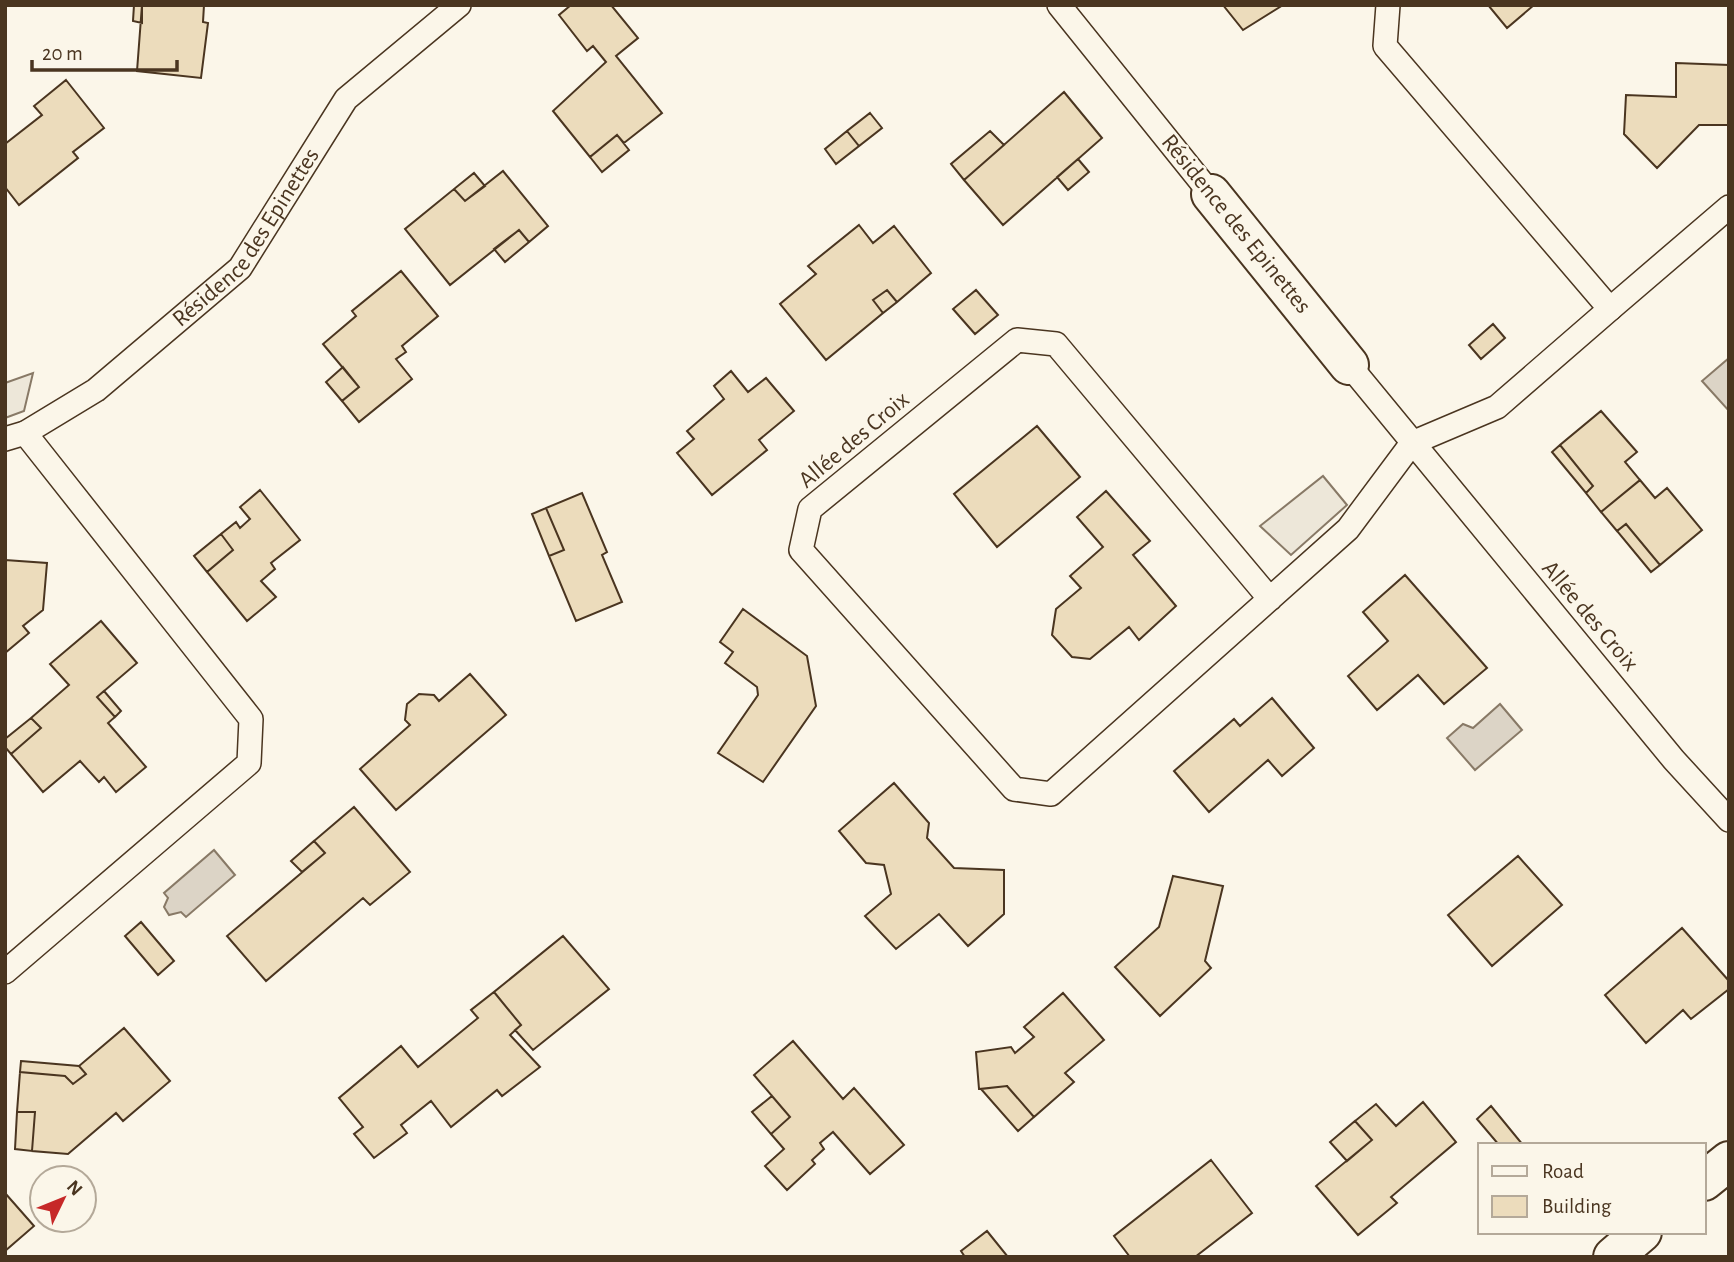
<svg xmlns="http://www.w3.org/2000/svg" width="1734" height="1262" viewBox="0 0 1734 1262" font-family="'Alegreya Sans',sans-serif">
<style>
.parking{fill:#ede7d9;stroke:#887966;stroke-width:2}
.water{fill:#dcd4c6;stroke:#887966;stroke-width:2}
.building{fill:#ecdcbc;stroke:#4a3520;stroke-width:2}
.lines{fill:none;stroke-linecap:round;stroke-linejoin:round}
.lane-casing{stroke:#4a3520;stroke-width:26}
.street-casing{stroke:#4a3520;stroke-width:42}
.secondary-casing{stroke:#4a3520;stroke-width:42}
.lane{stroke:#fbf6e9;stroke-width:23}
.street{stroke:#fbf6e9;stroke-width:38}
.secondary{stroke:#fbf6e9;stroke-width:38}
.labels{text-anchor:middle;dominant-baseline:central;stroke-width:5;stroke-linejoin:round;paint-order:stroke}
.street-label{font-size:24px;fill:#4a3520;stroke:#fbf6e9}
</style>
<rect width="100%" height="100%" fill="#fbf6e9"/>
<!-- parking -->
<path class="parking" d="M33,373l-9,38 -19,7v-35z
M1323,476l24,29 -56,50 -31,-29z"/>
<!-- water -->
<path class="water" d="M1729,358v53l-27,-30z
M1500,704l22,26 -47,40 -28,-32 16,-14 10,4z
M214,850l21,25 -49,42 -5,-5 -12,3 -5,-8 4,-9 -4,-5z"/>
<!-- building -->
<path class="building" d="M142,5h62l-1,17 5,1 -7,55 -64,-7z
M142,5v18l-9,-2 1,-16z
M571,5h40l27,33 -22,18 46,57 -38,30 -7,-8 -27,22 -37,-46 53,-49 -13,-16 -6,5 -28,-36z
M1223,5h60l-40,25z
M1488,5h46l-27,23z
M1676,63l53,2v60h-30l-42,43 -33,-34 2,-39 50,2z
M66,80l38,48 -31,24 5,6 -59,47 -14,-18v-43l37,-29 -8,-9z
M1064,92l38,46 -99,87 -39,-45z
M870,113l12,15 -23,18 -12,-15z
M847,131l12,15 -23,18 -11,-15z
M990,131l14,14 -40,35 -13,-16z
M617,135l12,15 -27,22 -12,-15z
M1078,159l11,13 -21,18 -11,-13z
M503,171l45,55 -19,16 -10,-12 -69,55 -45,-56 49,-40 11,12z
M474,173l11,13 -20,15 -11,-12z
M859,225l14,18 21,-17 37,47 -34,29 -10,-12 -14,10 10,13 -57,47 -46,-56 36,-30 -8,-8z
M519,230l10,12 -24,20 -11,-13z
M401,271l37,45 -36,30 4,6 -10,7 16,20 -53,43 -17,-21 17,-14 -36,-43 33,-28 -4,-5z
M887,290l10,12 -14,11 -10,-13z
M976,290l22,25 -23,19 -22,-25z
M1493,324l12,14 -24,21 -12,-14z
M343,367l16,20 -17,14 -16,-19z
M731,371l17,21 18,-14 28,33 -35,29 8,10 -55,45 -35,-42 17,-14 -7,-8 37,-32 -10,-13z
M1601,411l36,41 -12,10 15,18 -39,32 -15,-19 7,-7 -33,-41z
M1037,426l43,51 -83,70 -43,-53z
M1560,445l33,41 -7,7 -34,-41z
M1640,480l15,18 12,-10 35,42 -42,35 -34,-41 -9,7 -16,-19z
M260,490l40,50 -29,23 4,6 -14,12 15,16 -29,24 -40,-49 26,-22 -12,-16 15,-12 4,6 10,-9 -10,-12z
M1106,491l44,50 -17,14 43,51 -37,34 -10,-13 -39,32 -18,-2 -20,-22 4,-26 25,-21 -11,-12 33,-29 -26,-30z
M582,493l25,59 -5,3 20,47 -46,19 -27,-65 15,-6 -18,-42z
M546,508l18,42 -15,6 -17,-42z
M1626,524l34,41 -9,7 -34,-41z
M221,534l12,16 -26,22 -13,-16z
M5,560l42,3 -4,47 -20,16 6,7 -24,20z
M1405,575l82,93 -43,36 -26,-29 -41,35 -29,-34 40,-35 -25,-29z
M743,609l64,47 9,50 -53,76 -45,-29 40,-58 -1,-8 -32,-24 8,-11 -13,-10z
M101,621l36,42 -40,34 18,20 -7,6 38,44 -30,25 -12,-15 -5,5 -19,-21 -37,31 -32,-38 30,-26 -10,-10 38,-33 -19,-21z
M470,674l36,41 -110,95 -36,-41 50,-44 -5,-5 2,-16 12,-10 15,1 5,6z
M104,691l17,20 -6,6 -18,-20z
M1272,698l42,50 -32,28 -14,-16 -59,52 -35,-41 60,-52 6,7z
M31,718l10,10 -30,26 -6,-7v-8z
M894,783l35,40 -2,15 27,30 50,2v44l-36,32 -29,-32 -43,35 -31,-33 26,-22 -7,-29 -18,-2 -27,-32z
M354,807l56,65 -40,33 -7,-7 -97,83 -39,-45 98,-83 -11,-12z
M314,841l11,12 -23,19 -11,-11z
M1518,856l44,49 -70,61 -44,-51z
M1173,876l50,10 -18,75 6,7 -51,48 -45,-49 44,-40z
M141,922l33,39 -16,14 -33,-39z
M1682,928l47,53v8l-38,30 -8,-9 -37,33 -41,-48z
M563,936l46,53 -76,61 -18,-20 6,-5 -27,-33z
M494,992l27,33 -11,10 30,32 -38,29 -5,-6 -46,37 -20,-26 -30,24 6,8 -33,25 -20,-24 9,-7 -24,-29 62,-52 17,21 60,-49 -7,-8z
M1063,993l41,47 -39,33 9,9 -40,35 -27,-31 -28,3 -3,-37 35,-5 4,6 19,-16 -10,-10z
M124,1028l46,53 -47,40 -7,-8 -48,41 -36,-3 3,-39h-18l3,-40 45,4 8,8 13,-10 -7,-8z
M793,1041l50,58 11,-11 50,57 -34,29 -37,-42 -13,11 4,6 -12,11 3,4 -28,26 -22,-24 19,-17 -13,-15 19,-17 -36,-42z
M21,1061l58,5 7,8 -13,10 -8,-8 -45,-4z
M1007,1086l27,31 -16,14 -37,-42z
M772,1096l18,21 -19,17 -19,-22z
M1423,1102l33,40 -65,55 6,6 -39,32 -42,-49 56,-46 -17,-19 21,-17 20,22z
M1491,1106l32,39h-24l-22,-26z
M17,1112h18l-3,39 -17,-2z
M1355,1121l17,19 -25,21 -17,-19z
M1211,1160l41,53 -57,44h-65l-16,-21z
M5,1193l29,33 -29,25z
M987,1231l21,26h-43l-4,-6z"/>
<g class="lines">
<defs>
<g id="lane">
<path d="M1059,5l152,189"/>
<path d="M1610,309l119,-102"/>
<path d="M1349,365l325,395 55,60"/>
<path id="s1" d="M5,439l20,-6 71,-43 144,-122 106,-169 113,-94"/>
<path d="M1270,599l-214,-255 -39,-4 -207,169 -9,41 213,239 37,5 297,-265 64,-86 85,-36 113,-98 -225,-263 3,-41"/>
<path d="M5,972l244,-209 2,-44 -226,-286"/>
</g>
<path id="street" d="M1211,194l138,171"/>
<path id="secondary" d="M1704,1181l25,-20
M1613,1257l29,-25"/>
</defs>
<!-- lane casing -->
<use href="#lane" class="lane-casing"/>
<!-- street casing -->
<use href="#street" class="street-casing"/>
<!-- secondary casing -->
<use href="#secondary" class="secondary-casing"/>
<!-- lane -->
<use href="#lane" class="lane"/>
<!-- street -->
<use href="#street" class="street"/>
<!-- secondary -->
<use href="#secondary" class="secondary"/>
</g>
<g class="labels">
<!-- street labels -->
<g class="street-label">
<text transform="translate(1236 224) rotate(51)">Résidence des Epinettes</text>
<text stroke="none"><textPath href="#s1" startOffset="320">Résidence des Epinettes</textPath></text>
<text transform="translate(854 440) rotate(-40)">Allée des Croix</text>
<text transform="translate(1590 616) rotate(50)">Allée des Croix</text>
</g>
</g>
<!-- border -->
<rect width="1734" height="1262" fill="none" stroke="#4a3520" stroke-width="14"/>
<!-- legend -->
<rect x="1478" y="1143" width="228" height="91" fill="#fbf6e9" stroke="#b4a999" stroke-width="2"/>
<rect x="1492" y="1166" width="35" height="10" fill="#fbf6e9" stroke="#b4a999" stroke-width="2"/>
<text x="1542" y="1178" font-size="21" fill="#4a3520">Road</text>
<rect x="1492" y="1196" width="35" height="21" fill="#ecdcbc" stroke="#b4a999" stroke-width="2"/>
<text x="1542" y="1213" font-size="21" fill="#4a3520">Building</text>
<!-- north arrow -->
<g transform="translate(63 1199) rotate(47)"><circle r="33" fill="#fbf6e9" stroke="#b4a999" stroke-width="2"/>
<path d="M0-5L12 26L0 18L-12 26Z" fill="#c62828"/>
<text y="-10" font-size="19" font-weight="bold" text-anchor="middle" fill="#4a3520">N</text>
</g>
<!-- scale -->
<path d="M32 60v10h145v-10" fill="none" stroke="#4a3520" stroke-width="3.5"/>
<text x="42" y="60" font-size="21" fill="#4a3520" stroke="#fbf6e9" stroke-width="5" paint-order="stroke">20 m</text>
</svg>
